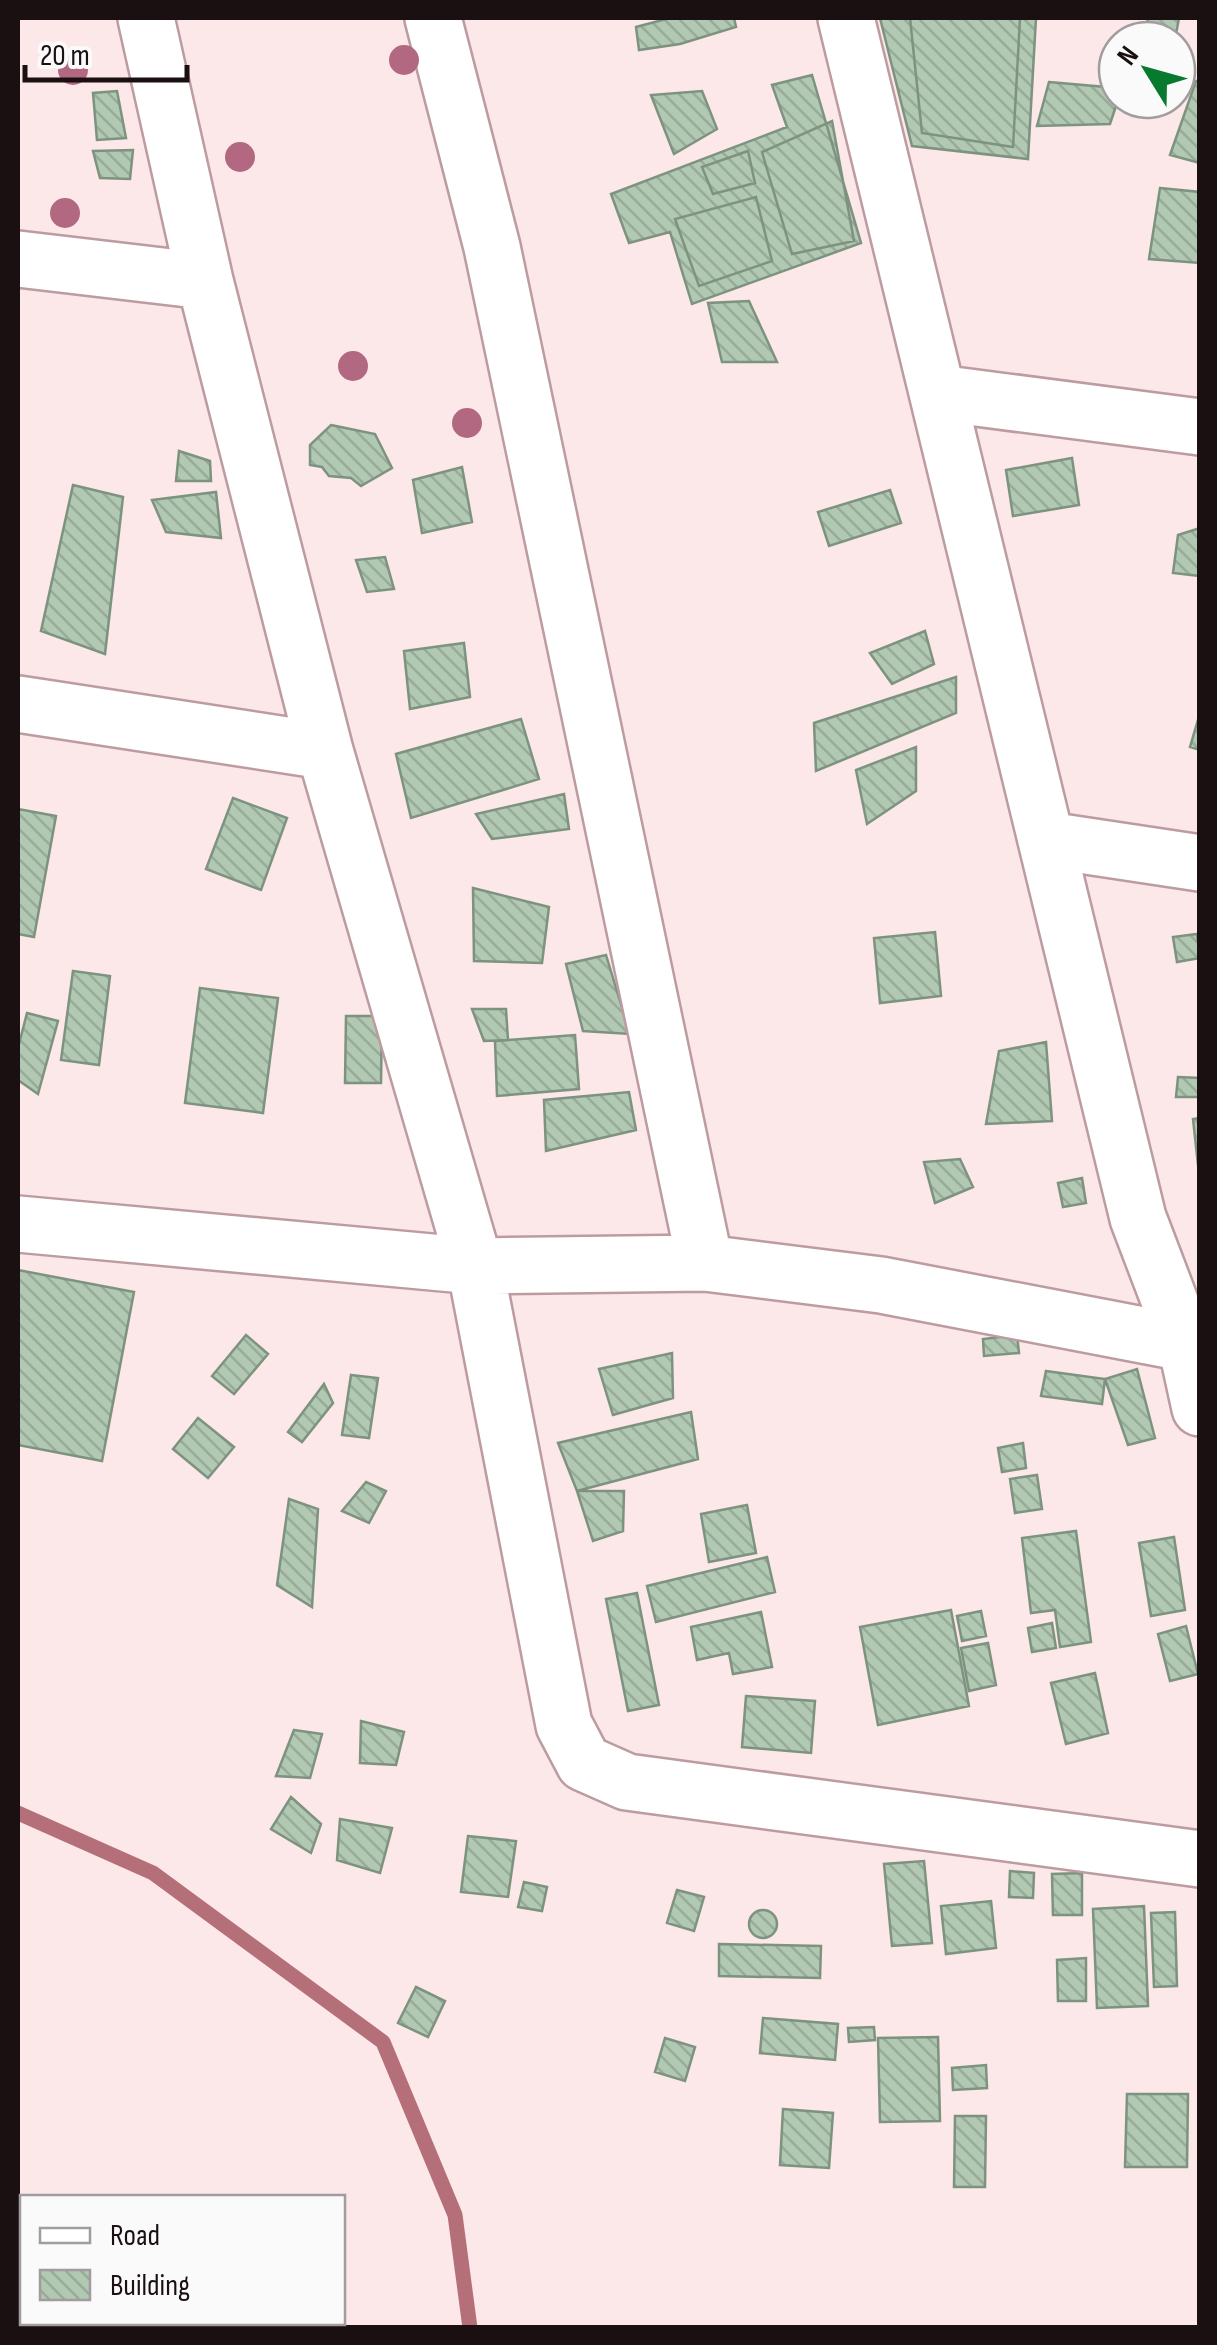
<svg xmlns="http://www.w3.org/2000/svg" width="1217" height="2345" viewBox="0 0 1217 2345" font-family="'Sofia Sans Condensed',sans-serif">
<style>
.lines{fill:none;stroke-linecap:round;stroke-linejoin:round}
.stream{stroke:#b56f79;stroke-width:15}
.building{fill:url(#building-back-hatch);stroke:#7d937f;stroke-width:2.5}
.service-casing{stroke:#bc9ca0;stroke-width:38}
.minor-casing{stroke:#bc9ca0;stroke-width:60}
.service{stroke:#fff;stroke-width:32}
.minor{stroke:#fff;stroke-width:55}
.tree{fill:#b26880}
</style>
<defs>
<pattern id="building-back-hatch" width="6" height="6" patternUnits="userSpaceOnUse" patternTransform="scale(2.5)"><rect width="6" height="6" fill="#b1c8b3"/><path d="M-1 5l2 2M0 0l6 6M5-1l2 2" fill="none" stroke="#98ab99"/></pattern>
</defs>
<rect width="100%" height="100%" fill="#fce7e9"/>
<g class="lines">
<!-- stream -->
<path class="stream" d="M18,1813l135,60 230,169 72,173 15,113"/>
</g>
<!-- building -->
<path class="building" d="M670,18h64l2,9 -56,17 -41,6 -3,-23z
M880,18h156l-8,141 -116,-13z
M910,18h110l-7,129 -91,-14z
M1148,18h31l-4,22h-31z
M812,75l49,168 -169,61 -22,-72 -41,11 -18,-49 176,-67 -15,-42z
M1196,81h4v82l-30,-8z
M1049,82l68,6 1,12 -8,24 -73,2z
M117,91l9,47 -29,2 -4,-47z
M702,91l15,38 -43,25 -23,-59z
M1134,100h29l-2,10z
M832,121l22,120 -62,13 -30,-102z
M133,150l-3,29 -30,-1 -7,-27z
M748,151l7,32 -42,11 -11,-27z
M1160,188l40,4v71l-51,-4z
M756,197l16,64 -73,25 -24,-67z
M749,301l28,61h-55l-14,-59z
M331,425l44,9 17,34 -31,18 -10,-8 -22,-2 -7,-9 -12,-2v-20z
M179,451l31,10 1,20h-35z
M1072,458l7,47 -66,11 -7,-46z
M462,467l10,55 -50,11 -9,-53z
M73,485l50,12 -18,157 -64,-23z
M890,490l11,33 -72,23 -11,-34z
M216,492l5,46 -55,-6 -14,-32z
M1200,528v48l-27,-3 5,-38z
M385,557l9,32 -27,3 -11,-32z
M925,631l9,33 -42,20 -22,-31z
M464,643l6,54 -60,12 -6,-58z
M956,677v36l-140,58 -2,-48z
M1200,713v37l-10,-3z
M521,719l18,60 -128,39 -15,-64z
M916,747v44l-49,33 -11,-54z
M564,794l5,35 -77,10 -16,-25z
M233,798l54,20 -26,72 -55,-21z
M18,809l38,7 -22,121 -16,-3z
M473,888l76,19 -7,56 -68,-2z
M935,932l6,64 -61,7 -6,-65z
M1197,934l3,24 -23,4 -4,-25z
M606,955l24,79 -47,-3 -17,-67z
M73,971l37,5 -11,89 -38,-5z
M200,988l78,10 -15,115 -78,-10z
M472,1009h34l2,31 -24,1z
M27,1013l31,8 -20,73 -20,-14v-32z
M346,1016h36l-1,67h-36z
M575,1035l4,54 -82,7 -2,-55z
M1046,1042l6,79 -66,3 13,-73z
M1178,1077l22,1v19h-24z
M629,1092l7,38 -90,21 -2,-51z
M1200,1118v47h-2l-5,-46z
M960,1159l13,28 -38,16 -11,-41z
M1082,1178l4,25 -23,4 -5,-24z
M18,1270l116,22 -32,169 -84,-16z
M246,1335l22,19 -34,40 -22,-18z
M1017,1335l2,18 -35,3 -1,-17z
M672,1353l1,45 -60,17 -14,-46z
M1137,1369l18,69 -27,7 -23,-66z
M1046,1371l59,8 -3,25 -61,-8z
M351,1375l27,3 -9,60 -27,-3z
M324,1384l9,19 -31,39 -14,-10z
M691,1412l7,47 -121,32 -19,-48z
M198,1418l36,29 -26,31 -35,-29z
M1023,1443l3,25 -24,4 -4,-24z
M1037,1475l5,34 -27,4 -5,-34z
M366,1482l20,9 -17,32 -27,-12z
M577,1491h47l-1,40 -30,10z
M289,1499l29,10 -6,98 -35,-22z
M747,1505l9,48 -47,9 -8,-48z
M1076,1531l15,111 -31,5 -5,-37 -24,3 -9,-75z
M1174,1537l11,73 -34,6 -12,-73z
M767,1557l8,35 -119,30 -9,-36z
M637,1593l22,112 -31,6 -22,-112z
M951,1610l18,96 -91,19 -18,-98z
M981,1611l5,25 -24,5 -5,-25z
M761,1612l11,55 -39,7 -4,-21 -32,7 -6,-33z
M1052,1623l4,25 -24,4 -4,-24z
M1186,1626l12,48 -28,7 -12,-47z
M988,1643l8,42 -27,6 -8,-43z
M1095,1673l13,60 -42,11 -15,-61z
M746,1696l69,5 -4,52 -69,-6z
M361,1721l43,11 -8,33 -36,-2z
M294,1730l28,4 -12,44 -34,-2z
M291,1797l30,27 -10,29 -40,-24z
M340,1819l52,9 -12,45 -43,-13z
M468,1836l48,5 -8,56 -47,-5z
M924,1861l8,82 -40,3 -8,-82z
M1010,1871l24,2 -1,25 -24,-1z
M1082,1873v42h-29l-1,-41z
M524,1882l23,5 -5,24 -24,-4z
M677,1890l27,7 -10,34 -27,-8z
M991,1901l5,47 -50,6 -5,-48z
M1144,1906l4,100 -51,2 -4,-99z
M749 1924a14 14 0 1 1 28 0a14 14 0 1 1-28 0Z
M1175,1912l2,74 -23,1 -3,-74z
M719,1944l102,2 -1,32 -101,-2z
M1086,1958v43h-28l-1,-41z
M416,1987l29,14 -17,36 -30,-14z
M763,2018l75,6 -3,36 -75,-7z
M874,2027l1,13 -26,2 -1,-14z
M938,2037l2,84 -60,1 -2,-84z
M665,2038l30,9 -10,34 -30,-9z
M986,2065l1,23 -34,2 -1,-22z
M1127,2094h61l-1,73h-62z
M783,2109l50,4 -4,55 -49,-3z
M955,2116h31l-1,71h-31z"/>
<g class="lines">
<defs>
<path id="service" d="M18,2276l4,1
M130,2322l10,6"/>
<path id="minor" d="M146,18l59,263 120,470 150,515 89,459 20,38 43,19 573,77
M433,18l59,229 213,1016
M846,18l292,1200 48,126 14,64
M18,259l187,22
M938,393l262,34
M18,704l307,47
M1047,840l153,23
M18,1224l457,42 230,-3 176,22 319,61"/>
</defs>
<!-- service casing -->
<use href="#service" class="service-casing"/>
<!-- minor casing -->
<use href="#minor" class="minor-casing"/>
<!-- service -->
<use href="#service" class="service"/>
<!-- minor -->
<use href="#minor" class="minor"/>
</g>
<!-- trees -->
<g class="tree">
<circle cx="404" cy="60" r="15"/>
<circle cx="73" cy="70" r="15"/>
<circle cx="240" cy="157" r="15"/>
<circle cx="65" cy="213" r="15"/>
<circle cx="353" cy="366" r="15"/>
<circle cx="467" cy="423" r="15"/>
</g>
<!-- border -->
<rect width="1217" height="2345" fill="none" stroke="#1b1011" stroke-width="40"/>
<!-- legend -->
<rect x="20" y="2195" width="325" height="130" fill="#fafafa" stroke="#a19c9d" stroke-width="2.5"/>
<rect x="40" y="2228" width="50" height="15" fill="#ffffff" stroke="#a19c9d" stroke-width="2.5"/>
<text x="110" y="2245" font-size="30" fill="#1b1011">Road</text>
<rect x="40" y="2270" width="50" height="30" fill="url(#building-back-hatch)" stroke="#a19c9d" stroke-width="2.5"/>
<text x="110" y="2295" font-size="30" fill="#1b1011">Building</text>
<!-- north arrow -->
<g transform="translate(1147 70) rotate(307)"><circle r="48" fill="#fafafa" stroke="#a19c9d" stroke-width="2.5"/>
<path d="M0-8L18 38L0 25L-18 38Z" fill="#087a30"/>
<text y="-15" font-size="28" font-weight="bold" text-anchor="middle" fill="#1b1011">N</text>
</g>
<!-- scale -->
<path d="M25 65v15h162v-15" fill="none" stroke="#1b1011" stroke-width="5"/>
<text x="40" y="65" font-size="30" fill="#1b1011" stroke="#fafafa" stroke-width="8" paint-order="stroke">20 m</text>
</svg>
